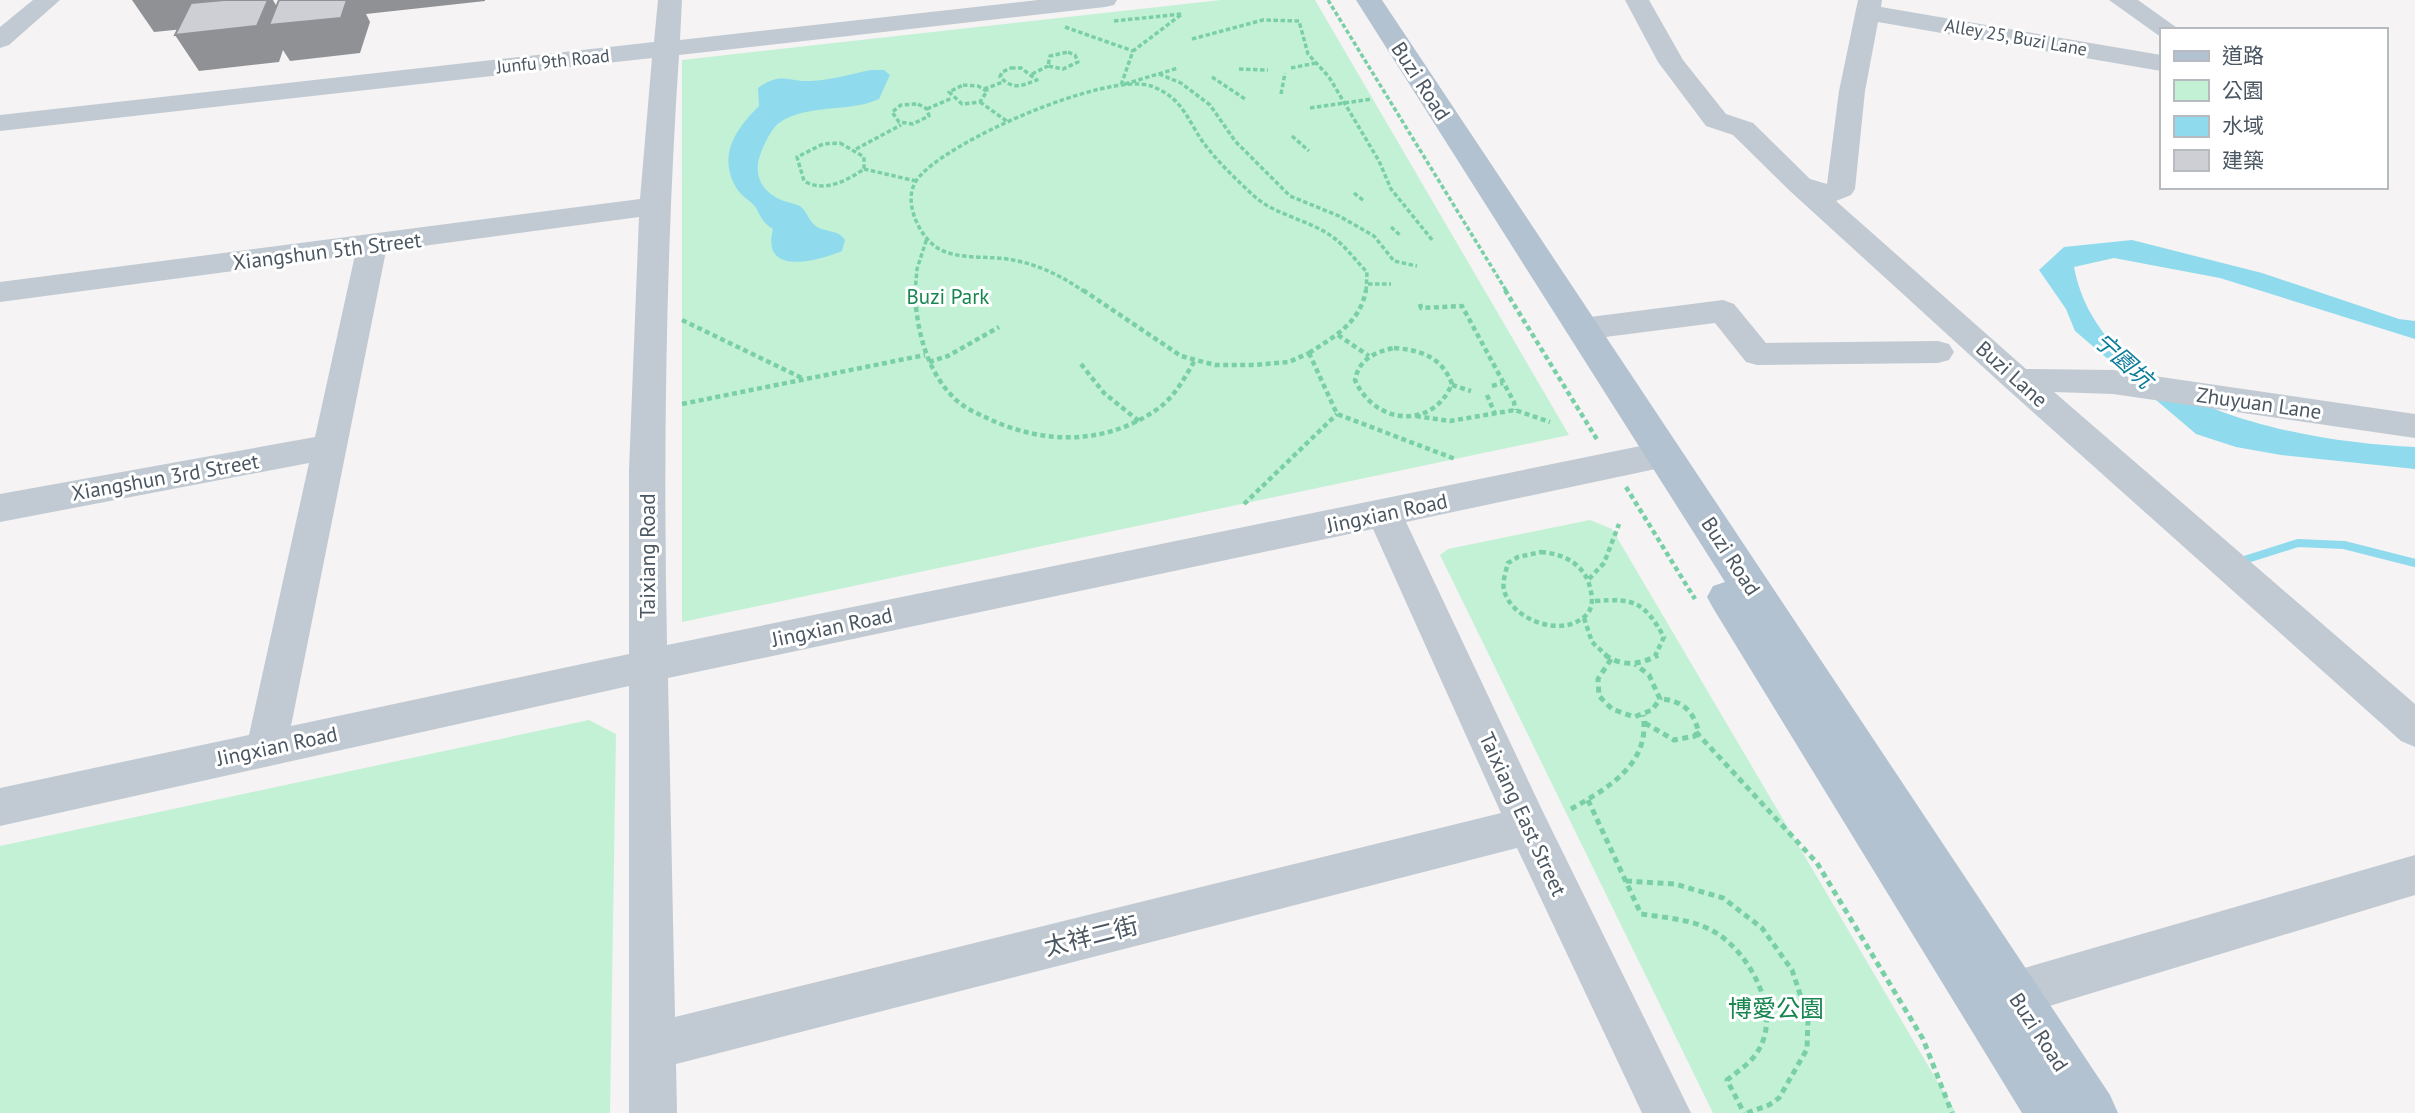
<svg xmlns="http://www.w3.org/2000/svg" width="2415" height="1113" viewBox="0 0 2415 1113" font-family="'PT Sans','Noto Sans TC',sans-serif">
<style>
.green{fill:#c3f1d5}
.water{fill:#90daee}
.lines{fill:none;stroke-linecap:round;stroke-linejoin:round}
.stream{stroke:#90daee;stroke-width:8}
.path-far2{stroke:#7ad0a6;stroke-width:3.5;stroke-dasharray:4.5 2.5;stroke-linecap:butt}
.path-far1{stroke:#7ad0a6;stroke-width:4.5;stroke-dasharray:5 3.5;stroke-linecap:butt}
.path{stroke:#7ad0a6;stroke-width:5;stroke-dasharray:6 4.5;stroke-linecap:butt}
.minor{fill:#c1cad2;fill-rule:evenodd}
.major{fill:#b3c2d1;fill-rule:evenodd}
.shaded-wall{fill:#909195}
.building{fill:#cdcfd5;stroke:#909195;stroke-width:2}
.labels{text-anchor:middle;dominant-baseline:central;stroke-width:6;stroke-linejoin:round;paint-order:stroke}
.far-street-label{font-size:18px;fill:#4a5661;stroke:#fff}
.street-label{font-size:21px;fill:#4a5661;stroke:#fff}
.park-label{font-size:21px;fill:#17864f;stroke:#fff}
.water-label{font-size:23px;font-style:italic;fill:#0c7c9b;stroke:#fff}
.near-street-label{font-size:24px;fill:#4a5661;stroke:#fff}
.near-park-label{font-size:24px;fill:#17864f;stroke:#fff}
</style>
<rect width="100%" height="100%" fill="#f5f3f3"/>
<!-- green -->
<path class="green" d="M1221,0h94l254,435 -887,187v-562z
M1590,520l22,9 344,584h-243l-273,-558 8,-6z
M589,720l27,14 -6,379h-610v-267z"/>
<!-- water -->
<path class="water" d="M871,70h13l6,5 -11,24c-30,14 -71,4 -100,24 -6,4 -14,19 -17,27 -9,20 -4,39 17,49 6,3 14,4 21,7 7,5 9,16 17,21 9,5 22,3 28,13l-3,11c-27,11 -81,25 -69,-22 -11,-7 -11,-11 -17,-21 -4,-7 -14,-11 -19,-19 -20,-33 -2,-59 22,-83l-1,-18c23,-17 30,-6 52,-7 21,-1 41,-7 61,-11z
M2132,240l130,33 137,46 16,2v18l-195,-61 -106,-20 -40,9c26,139 224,175 341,180v22l-134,-14 -45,-8 -40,-13 -121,-103 -9,-22 -27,-39 25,-23z"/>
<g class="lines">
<!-- stream -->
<path class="stream" d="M2238,562l60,-19 46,2 71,18"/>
<!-- path-far2 -->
<path class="path-far2" d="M1328,0l179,292
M1114,21l68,-7 -49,37 -12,34
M1065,27l68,24
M1192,39l71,-19 36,1 9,33 21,23 50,84 12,28 42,52
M1068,52l7,3 3,7 -15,7 -15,-3 2,-10z
M1011,68h10l16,12c-16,6 -24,10 -37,-3l2,-5z
M1291,68l25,-5
M1239,69l29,1
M1032,74l16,-8
M1159,74l22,9 29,22 25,36 55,55 49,20 35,20 20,25 23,5
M1212,77l33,22
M1125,84l53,-16
M963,85l15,1 9,5 -7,11 -18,2 -13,-12z
M984,89l19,-7
M1281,94l4,-21
M980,102l28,20
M918,104l9,5 2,7 -16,8 -14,-2 -7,-10 9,-7z
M1310,108l62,-9
M927,109l25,-11
M1292,136l17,15
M840,143l24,14v12c-18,12 -40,24 -60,12l-7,-24 26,-13z
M856,149l45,-24
M864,169l52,12
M1354,193l10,8
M1391,227l10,9
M1368,284h23
M915,292l2,-23 10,-31
M1085,292c-22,-15 -45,-27 -72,-32 -23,-5 -57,1 -77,-13 -18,-13 -33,-46 -20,-66 25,-38 191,-110 235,-95 36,13 37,40 59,65 13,16 29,31 44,45 22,20 57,24 80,42 12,9 22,23 33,34l-1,20"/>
<!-- path-far1 -->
<path class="path-far1" d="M915,290c1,38 11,81 40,109 8,8 21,14 32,19 54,26 117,28 169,-8 18,-12 28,-31 39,-50
M1083,290l98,66 34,9h39l35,-3 20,-9
M1505,290l93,151
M1420,304l1,4 41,-2 52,96 1,8
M682,320l122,59
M1338,335l31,21
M1394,348c27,2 48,9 58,36 -20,47 -78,40 -97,-4 4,-21 20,-28 39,-32z
M1309,353l28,61 118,45
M1309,353c26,-17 51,-30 57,-63
M929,362l19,-6 51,-29
M1081,364l23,29 36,29
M1452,385l19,6
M1492,386l11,-3
M1487,395l8,19
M682,404l243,-49
M1416,416l34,5 65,-11 35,12
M1626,487l69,112
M1244,504l93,-90
M1541,552c25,2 46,14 50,40 2,9 1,19 -7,25 -24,21 -73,2 -80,-27 -2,-8 2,-19 4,-27l10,-6z
M1589,579l15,-16 15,-39
M1595,601c40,-3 49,1 69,36l-9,19
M1584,618l8,24 15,14"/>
<!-- path -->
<path class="path" d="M1605,655c17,12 35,10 53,0
M1611,659l-13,20 1,17 13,13 22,8 18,-7 8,-11 -11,-24 -14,-11
M1645,723l29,17 21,-4 3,-6c-5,-20 -17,-30 -38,-31
M1696,732l121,131 106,176 29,74
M1588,800l53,114c26,4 54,5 77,20 33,22 64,79 40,117 -7,12 -20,20 -31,29l17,33
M1571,809c37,-21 80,-45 72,-94
M1626,881l49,3 48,14 39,30 30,42 16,48 -1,31 -28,49 -10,7 -22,8"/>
<!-- minor -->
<path class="minor" d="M33,0h27l-51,45 -9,3v-21z
M658,0h24l-2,40 358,-40h79l-3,5 -9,2 -426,48c-13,197 -16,393 -12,590l998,-204 12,4 5,9 -5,9 -12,4 -259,55 137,290 148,301h-49l-125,-265 -841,216 1,49h-48v-427l-629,140v-38l249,-53 60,-272 -309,59v-28l315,-57 40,-182 -355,47v-20l640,-83 12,-141 -652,73v-16l654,-73zM639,217l-10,253v184l-338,72 95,-475zM1373,529l128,284 -826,204 -7,-339z
M1625,0h24l34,60 43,54 27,9 57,56 17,5 12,-93 19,-91h24l-1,7 280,48v16l-283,-49 -13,69 -10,98 -4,6 -15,6 190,168 87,1 302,44v24l-302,-44 -59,-2 361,312v43l-14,-6 -395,-353 -216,-197 -57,-56 -27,-9 -48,-64z
M2109,0h29l42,30h-19v6l-3,-1z
M1723,300l11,4 32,39 172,-2 11,3 5,8 -5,8 -11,3 -181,2 -11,-3 -31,-39 -133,17 -11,-3 -5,-8 5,-8 11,-3z
M2415,855v40l-425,129 -16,-7 -7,-16 7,-16 16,-7z"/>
<!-- major -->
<path class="major" d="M1356,0h26l728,1095 8,18h-96l-309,-505 -6,-11 6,-11 12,-4z"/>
</g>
<!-- shaded-wall -->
<path class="shaded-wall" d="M132,0h131l-9,22 -100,10z
M268,0h5l14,24 4,-24h194v1l-119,13 4,8 -10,31 -70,8 -7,-11 -4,12 -80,9 -24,-36z"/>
<!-- building -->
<path class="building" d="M224,0h44l-11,26 -82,9 16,-32z
M279,0h68l-6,18 -72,7z"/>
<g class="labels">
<!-- far-street labels -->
<g class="far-street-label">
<text transform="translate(2016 37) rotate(10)">Alley 25, Buzi Lane</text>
<text transform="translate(553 61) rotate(-6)">Junfu 9th Road</text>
</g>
<!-- street labels -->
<g class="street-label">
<text transform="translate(1421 81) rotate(57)">Buzi Road</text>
<text transform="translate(327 251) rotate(-7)">Xiangshun 5th Street</text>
<text transform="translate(2012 374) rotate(42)">Buzi Lane</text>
<text transform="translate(2259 403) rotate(8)">Zhuyuan Lane</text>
<text transform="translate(165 477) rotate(-10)">Xiangshun 3rd Street</text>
<text transform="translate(1387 513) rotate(-12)">Jingxian Road</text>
<text transform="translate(647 556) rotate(-90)">Taixiang Road</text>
<text transform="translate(1731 556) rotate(57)">Buzi Road</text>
<text transform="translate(832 627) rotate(-12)">Jingxian Road</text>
<text transform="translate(277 746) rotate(-12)">Jingxian Road</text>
<text transform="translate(1523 814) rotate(65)">Taixiang East Street</text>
<text transform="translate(2039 1032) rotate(57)">Buzi Road</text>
</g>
<!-- park labels -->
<g class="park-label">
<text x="948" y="296">Buzi Park</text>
</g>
<!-- water labels -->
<g class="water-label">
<text transform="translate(2124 360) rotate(42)">宁園坑</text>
</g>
<!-- near-street labels -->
<g class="near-street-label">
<text transform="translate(1091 936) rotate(-14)">太祥二街</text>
</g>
<!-- near-park labels -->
<g class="near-park-label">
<text x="1776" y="1008">博愛公園</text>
</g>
</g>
<!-- legend -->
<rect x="2160" y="28" width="228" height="161" fill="#ffffff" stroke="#b7bbc0" stroke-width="2"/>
<rect x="2174" y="51" width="35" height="10" fill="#b3c2d1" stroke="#b7bbc0" stroke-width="2"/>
<text x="2222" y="63" font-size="21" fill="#4a5661">道路</text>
<rect x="2174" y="80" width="35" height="21" fill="#c3f1d5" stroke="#b7bbc0" stroke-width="2"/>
<text x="2222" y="98" font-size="21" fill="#4a5661">公園</text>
<rect x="2174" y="116" width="35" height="21" fill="#90daee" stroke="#b7bbc0" stroke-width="2"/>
<text x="2222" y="133" font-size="21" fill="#4a5661">水域</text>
<rect x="2174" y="150" width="35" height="21" fill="#cdcfd5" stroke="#b7bbc0" stroke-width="2"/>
<text x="2222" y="168" font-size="21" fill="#4a5661">建築</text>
</svg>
